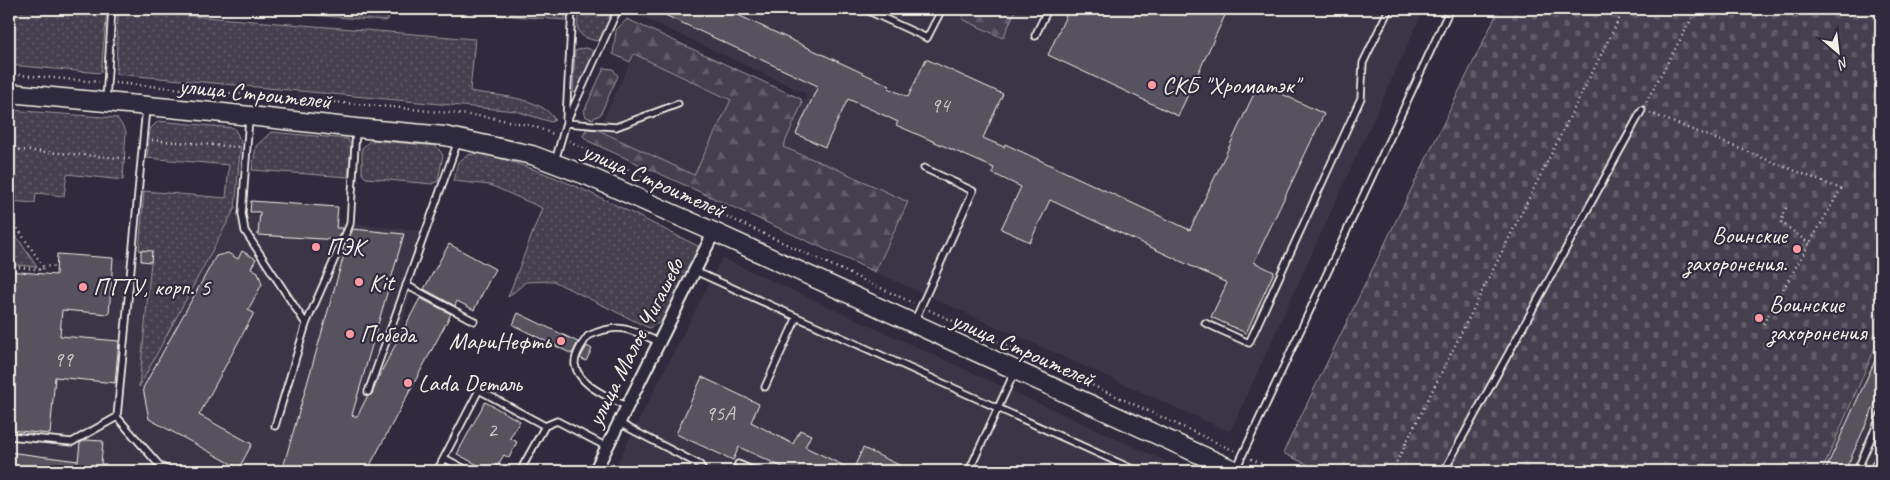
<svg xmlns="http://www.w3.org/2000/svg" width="1890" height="480" viewBox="0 0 1890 480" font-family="Caveat,sans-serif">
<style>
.built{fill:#3b3647}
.grass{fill:url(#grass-dots);stroke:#9c989c}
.forest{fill:url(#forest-firs);stroke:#9c989c}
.cemetery{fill:url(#cemetery-stones);stroke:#9c989c}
.building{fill:#56525f;stroke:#f4f1e8}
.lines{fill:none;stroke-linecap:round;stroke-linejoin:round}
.lane-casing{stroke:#f4f1e8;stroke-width:9}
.street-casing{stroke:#f4f1e8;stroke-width:15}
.primary-casing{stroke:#f4f1e8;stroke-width:21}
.path{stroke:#f4f1e8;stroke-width:2.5;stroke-dasharray:1 4;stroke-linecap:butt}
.lane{stroke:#2f2a3d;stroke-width:5.5}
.street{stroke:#2f2a3d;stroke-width:11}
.primary{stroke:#2f2a3d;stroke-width:18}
.poi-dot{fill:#ff9aa2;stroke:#2f2a3d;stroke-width:2}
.labels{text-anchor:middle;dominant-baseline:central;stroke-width:4.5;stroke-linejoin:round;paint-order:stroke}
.number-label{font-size:21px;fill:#ccc9c6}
.poi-label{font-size:24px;fill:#f4f1e8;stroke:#2f2a3d;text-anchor:start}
.street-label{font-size:24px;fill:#f4f1e8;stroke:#2f2a3d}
</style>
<defs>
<pattern id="grass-dots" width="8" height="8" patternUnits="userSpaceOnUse" patternTransform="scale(1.25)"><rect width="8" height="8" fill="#454050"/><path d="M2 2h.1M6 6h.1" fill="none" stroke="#605c69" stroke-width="1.8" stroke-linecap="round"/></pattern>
<pattern id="forest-firs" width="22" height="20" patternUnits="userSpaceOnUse" patternTransform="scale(1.25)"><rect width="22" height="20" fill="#454050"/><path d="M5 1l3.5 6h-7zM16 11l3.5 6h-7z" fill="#605c69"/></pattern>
<pattern id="cemetery-stones" width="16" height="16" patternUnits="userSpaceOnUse" patternTransform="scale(1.25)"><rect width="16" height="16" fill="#454050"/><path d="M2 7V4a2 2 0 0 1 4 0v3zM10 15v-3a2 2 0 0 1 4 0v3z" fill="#605c69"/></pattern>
</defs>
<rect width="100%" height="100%" fill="#2f2a3d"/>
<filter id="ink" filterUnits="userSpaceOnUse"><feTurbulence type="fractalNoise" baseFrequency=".02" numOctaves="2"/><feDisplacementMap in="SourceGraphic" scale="10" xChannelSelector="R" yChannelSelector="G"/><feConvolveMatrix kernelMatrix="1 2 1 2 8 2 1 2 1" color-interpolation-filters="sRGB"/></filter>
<g filter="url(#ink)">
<!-- built -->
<path class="built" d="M625,9h799l-194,423 -355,-160 33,-70 -71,-33 -55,-22 25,-53z
M634,54l97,46 -37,76 -96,-46z
M232,213l197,18 -69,240h-351v-176l45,4 -1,11 56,4 4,-56 38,4 -11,124z
M722,258l465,213h-574z
M1881,334v137h-59z"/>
<!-- grass -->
<path class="grass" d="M9,9h98l-6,64 -92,-8z
M288,9h101l-1,11 -5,1 -93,-8z
M472,9h94l-1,11 -93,-7z
M579,9h38l-14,29 -6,3c-23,-5 -20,-11 -18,-32z
M118,10l357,29 -5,52c24,5 72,5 85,29l-4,2 -35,-11 -400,-37z
M584,48l6,1 4,4v5l-16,33 -3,2 -2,-2 2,-40z
M9,110l108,8 9,13 -3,49 -56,-6 -3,22 -28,-3 -1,10 -26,-2z
M158,121l76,7 7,13 -6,67 -96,179 13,-135 -13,-2 5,-59 82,7 3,-33 -82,-7 3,-29z
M271,132l77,7 3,8 -3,30 -96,-7 4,-24z
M371,140l65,6 7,9 -5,26 -6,3 -66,-6 -4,-4v-26z
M479,153c78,18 149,59 221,94l-39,75 -12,6 -96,-47 -27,1 -18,15 34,-89 -52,-23 -37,-4 5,-19 10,-7z
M9,225l28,42 -28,-3z"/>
<!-- forest -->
<path class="forest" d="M966,9h50l-13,29 -41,-19z
M627,19l174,80 1,5 -19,43 54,22 71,33 -33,70 -287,-131 -5,-5 3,-7 12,1 96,45 37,-75 -97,-46 -4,8 -17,-8 3,-24z
M604,68l9,1 5,7 -18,39 -8,4 -6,-2 -2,-6z"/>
<!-- cemetery -->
<path class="cemetery" d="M1499,9h382v325l-59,137h-501l-38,-18z"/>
<!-- building -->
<path class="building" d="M652,9h73l159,74 6,3 -2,2 20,9 18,-38 77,35 -20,44 21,9 1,-3 185,86 69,-147 65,31 -70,148 20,10 -28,61 -35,-16 16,-34 -177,-83 -20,42 -29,-13 20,-42 -29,-14 2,-5 -98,-43 2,-3 -21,-10 -29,-13 -23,48 -29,-13 22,-48z
M1069,9h159l-50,107 -130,-61z
M251,201l87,6 -2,21h7l-5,12 -80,-5 2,-23h-10z
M353,229l51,5 -52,181 5,2 10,-20 5,-3 8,-20 40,-76 31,16 -84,157h-85l66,-230z
M449,244l46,25 -21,41 -17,-9 -2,5 -31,-17z
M141,250l11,1 -1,11 -10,-1z
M242,251l14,8 -5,9 7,4 4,12 -14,26 6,3 -55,102 53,29 -13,24 -90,-49 -6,-31 73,-132 12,-3 10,6z
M57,254l56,4 -4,56 -47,-4 -2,26 59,5 -4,42 -60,-6 -5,57 -41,-4v-159l47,4z
M518,313l60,29 -6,12 -59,-29z
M587,346l5,3 -6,12 -6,-3z
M1881,347v44l-36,80h-20z
M702,377l57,27 -8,18 42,22 7,-14 11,5 -6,12 48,23 10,-22 49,23h-121l-52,-24 -6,13 -57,-26z
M485,402l35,19 -10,17 7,4 -8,16 -5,-3 -10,16h-5l-32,-17z
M86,440l17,1 -2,23h5v7h-58l-39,-4v-15l69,9 2,-18z
M1881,443v28h-13z"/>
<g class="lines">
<defs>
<path id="lane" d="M864,9l63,29 15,-29
M1035,36l13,-27
M106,100l6,-91
M146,108l-29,309 43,49 11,5
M249,118l-7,96 3,17 61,93
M566,119l6,-110
M566,123l50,4 62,-23
M555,161l11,-38 52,-114
M695,271l442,200
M406,285l68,36
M914,322l59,-131 -49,-23
M1205,323l44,20 112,-245 2,-35 26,-54
M765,387l32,-70
M368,392l90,-251
M627,407c-17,-10 -47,-20 -52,-42 -1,-10 7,-21 13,-29 31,-14 41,-7 71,6
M619,423l81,42 3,6
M275,426l31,-102 44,-100 6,-94
M9,436l63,6 45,-25
M444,458l25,13
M738,464l17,7
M1236,469l214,-460
M437,471l42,-81 66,36
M520,471l25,-45 12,-5 50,26
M969,471l46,-100
M1444,471l198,-361
M1857,471l24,-56"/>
<path id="street" d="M595,471l119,-239"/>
<path id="primary" d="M9,93l214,20 133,15 89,8 87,19 56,21 126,56 522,239"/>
</defs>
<!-- lane casing -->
<use href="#lane" class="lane-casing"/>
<!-- street casing -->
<use href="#street" class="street-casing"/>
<!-- primary casing -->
<use href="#primary" class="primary-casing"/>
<!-- path -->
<path class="path" d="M9,74l90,8
M115,83l276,24 97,10 45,9 20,8
M1646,102l51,-93
M1650,113l191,76 -78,135
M152,140l87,7
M569,141l120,58 224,104
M9,149l124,10
M1786,208l-5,14 29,22
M9,216l34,50 13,1
M9,266l34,4v-4
M929,310l306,141
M1251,459l27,12
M1392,471l232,-462"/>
<!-- lane -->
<use href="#lane" class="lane"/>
<!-- street -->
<use href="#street" class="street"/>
<!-- primary -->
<use href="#primary" class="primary"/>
</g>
</g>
<!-- markers -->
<g class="poi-dot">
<circle cx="1152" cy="85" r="5"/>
<circle cx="316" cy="247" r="5"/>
<circle cx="1797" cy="249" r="5"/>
<circle cx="359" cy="282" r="5"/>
<circle cx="83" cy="287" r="5"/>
<circle cx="1759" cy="318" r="5"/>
<circle cx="350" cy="334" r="5"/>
<circle cx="561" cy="341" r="5"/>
<circle cx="408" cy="383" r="5"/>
</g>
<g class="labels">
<!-- number labels -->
<g class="number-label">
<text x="940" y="105">94</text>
<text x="63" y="359">99</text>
<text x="720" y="413">95А</text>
<text x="492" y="430">2</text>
</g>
<!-- poi labels -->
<g class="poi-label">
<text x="1162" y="85">СКБ "Хроматэк"</text>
<text x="1787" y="235" text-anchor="end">Воинские<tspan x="1787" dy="28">захоронения.</tspan></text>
<text x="326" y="247">ПЭК</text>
<text x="369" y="282">Kit</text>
<text x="93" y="287">ПГТУ, корп. 5</text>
<text x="1769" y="304">Воинские<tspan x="1769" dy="28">захоронения</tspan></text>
<text x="360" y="334">Победа</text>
<text x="551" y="341" text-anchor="end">МариНефть</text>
<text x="418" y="383">Lada Dеталь</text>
</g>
<!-- street labels -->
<g class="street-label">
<text transform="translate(255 93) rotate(6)">улица Строителей</text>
<text transform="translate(654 180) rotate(24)">улица Строителей</text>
<text transform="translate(635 342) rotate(-63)">улица Малое Чигашево</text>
<text transform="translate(1023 349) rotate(24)">улица Строителей</text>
</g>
</g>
<!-- margin -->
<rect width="1890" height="480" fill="none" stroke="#2f2a3d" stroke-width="30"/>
<rect x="15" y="15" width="1860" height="450" fill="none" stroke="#f4f1e8" stroke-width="2" filter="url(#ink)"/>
<!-- north arrow -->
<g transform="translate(1838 52) rotate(152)" stroke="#2f2a3d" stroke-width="4" paint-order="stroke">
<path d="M0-4L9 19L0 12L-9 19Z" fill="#f4f1e8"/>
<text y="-8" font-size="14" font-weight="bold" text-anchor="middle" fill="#f4f1e8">N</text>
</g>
</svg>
